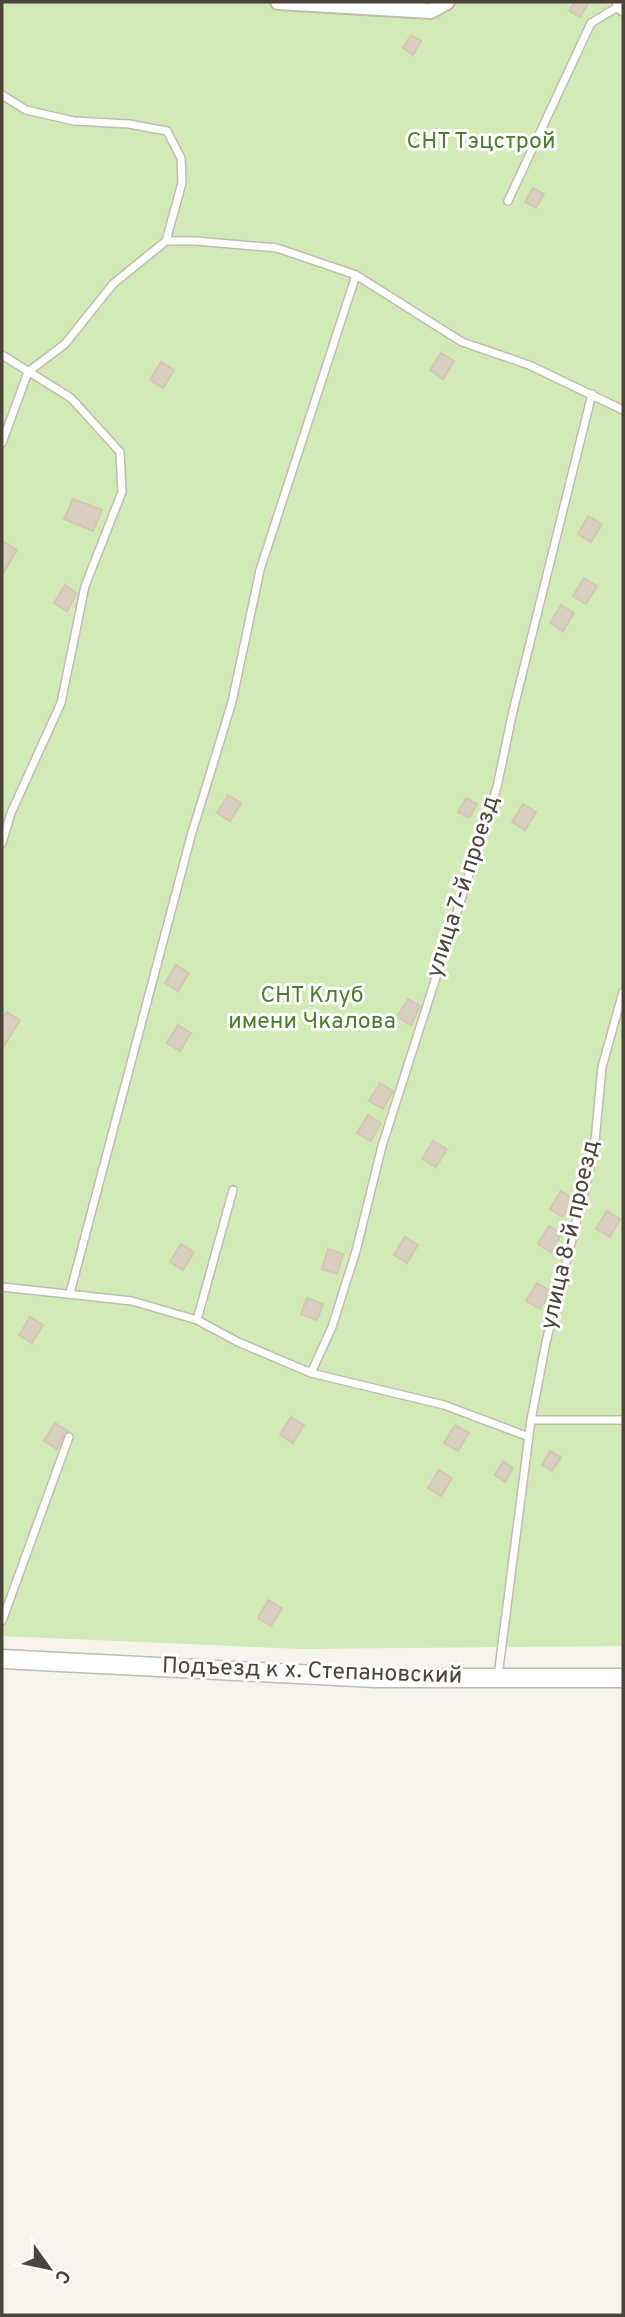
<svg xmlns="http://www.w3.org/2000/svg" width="625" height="2317" viewBox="0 0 625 2317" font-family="Overpass,sans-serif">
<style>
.green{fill:#d2eab5}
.building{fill:#d8cfc1;stroke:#d3c7b4;stroke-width:2}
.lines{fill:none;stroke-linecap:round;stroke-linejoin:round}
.service-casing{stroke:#c2bbae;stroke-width:10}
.minor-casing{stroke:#c2bbae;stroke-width:18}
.tertiary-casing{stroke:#c2bbae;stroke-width:21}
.service{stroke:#fff;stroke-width:7}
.minor{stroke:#fff;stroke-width:14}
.tertiary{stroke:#fff;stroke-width:18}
.labels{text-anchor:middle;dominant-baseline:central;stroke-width:6;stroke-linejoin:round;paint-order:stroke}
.park-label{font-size:23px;fill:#4a7f2a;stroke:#fff}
.street-label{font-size:23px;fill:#4b4439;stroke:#fff}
</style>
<rect width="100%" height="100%" fill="#f6f3ec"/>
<!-- green -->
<path class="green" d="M2,2h621v1644l-322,3 -299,-13z"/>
<!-- building -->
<path class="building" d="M575,2h14l-9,15 -11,-6z
M411,35l10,6 -8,14 -10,-7z
M533,188l11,6 -8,14 -11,-6z
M441,353l13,8 -11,18 -13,-9z
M161,362l13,8 -11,18 -13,-8z
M73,499l29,11 -9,21 -29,-12z
M588,516l14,8 -11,18 -13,-8z
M2,541l15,9 -15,25z
M584,578l13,8 -11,18 -13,-8z
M65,585l12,8 -10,18 -13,-8z
M561,605l13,8 -11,18 -13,-8z
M228,795l13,8 -11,18 -13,-8z
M466,798l11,6 -8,14 -11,-6z
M523,804l13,8 -11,18 -13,-8z
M176,965l13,8 -11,18 -13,-8z
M408,999l12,7 -9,19 -14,-8z
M7,1012l13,8 -18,29v-30z
M178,1025l13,8 -11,18 -13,-8z
M380,1083l13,8 -10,18 -14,-8z
M368,1115l13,8 -10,18 -14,-8z
M433,1141l14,8 -11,18 -14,-8z
M561,1191l13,8 -11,18 -13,-8z
M607,1211l13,8 -10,18 -14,-8z
M549,1226l13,8 -11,18 -13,-8z
M405,1237l13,8 -11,18 -13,-8z
M181,1244l13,8 -11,18 -13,-8z
M328,1249l15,5 -6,20 -15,-5z
M537,1283l14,8 -11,18 -14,-8z
M307,1298l16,6 -6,16 -16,-6z
M30,1317l13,8 -11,18 -13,-8z
M291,1417l13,8 -11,18 -13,-8z
M55,1423l13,8 -4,3 -7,15 -13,-8z
M455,1425l14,8 -11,18 -14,-8z
M550,1451l11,6 -9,14 -10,-6z
M503,1461l10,7 -8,14 -10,-7z
M439,1470l13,8 -11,18 -13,-8z
M268,1600l14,8 -11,18 -13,-8z"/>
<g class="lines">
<defs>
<path id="service" d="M2,95l24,15 48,11 55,3 38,7 14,27 1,25 -16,58h30l81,7 79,27 106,67 67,23 94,45
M508,201l83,-178 30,-18
M2,355l69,43 49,54 2,40 -37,94 -24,117 -50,110 -9,30
M2,443l26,-71 37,-28 48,-60 53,-43
M2,1287l130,14 65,19 41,22 73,31 133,32 85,32
M70,1293l121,-457 41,-134 28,-132 96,-295
M197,1320l36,-130
M311,1373l21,-46 24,-76 26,-105 115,-359 16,-76 79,-317
M531,1420h92
M2,1621l67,-184
M498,1676l33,-256 15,-78 48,-190 8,-85 21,-75"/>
<path id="minor" d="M278,2l153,9 16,-9
M620,2l3,6"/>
<path id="tertiary" d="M2,1659l373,19h248"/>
</defs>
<!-- service casing -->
<use href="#service" class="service-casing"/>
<!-- minor casing -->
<use href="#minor" class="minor-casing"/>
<!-- tertiary casing -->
<use href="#tertiary" class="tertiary-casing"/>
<!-- service -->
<use href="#service" class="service"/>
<!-- minor -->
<use href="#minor" class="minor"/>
<!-- tertiary -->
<use href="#tertiary" class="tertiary"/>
</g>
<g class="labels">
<!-- park labels -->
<g class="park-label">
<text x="481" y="142">СНТ Тэцстрой</text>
<text x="312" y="996">СНТ Клуб<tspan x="312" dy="26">имени Чкалова</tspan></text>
</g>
<!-- street labels -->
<g class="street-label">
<text transform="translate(464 887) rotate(-72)">улица 7-й проезд</text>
<text transform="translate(571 1235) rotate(-77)">улица 8-й проезд</text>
<text transform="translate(312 1672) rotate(2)">Подъезд к х. Степановский</text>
</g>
</g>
<!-- border -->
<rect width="625" height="2317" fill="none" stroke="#4b4439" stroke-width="7"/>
<!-- north arrow -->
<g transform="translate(49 2268) rotate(123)" stroke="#ffffff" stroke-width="5" paint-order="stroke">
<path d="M0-5L12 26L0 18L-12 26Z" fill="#4b4439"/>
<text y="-10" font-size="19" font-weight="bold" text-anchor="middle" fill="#4b4439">С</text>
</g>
</svg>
